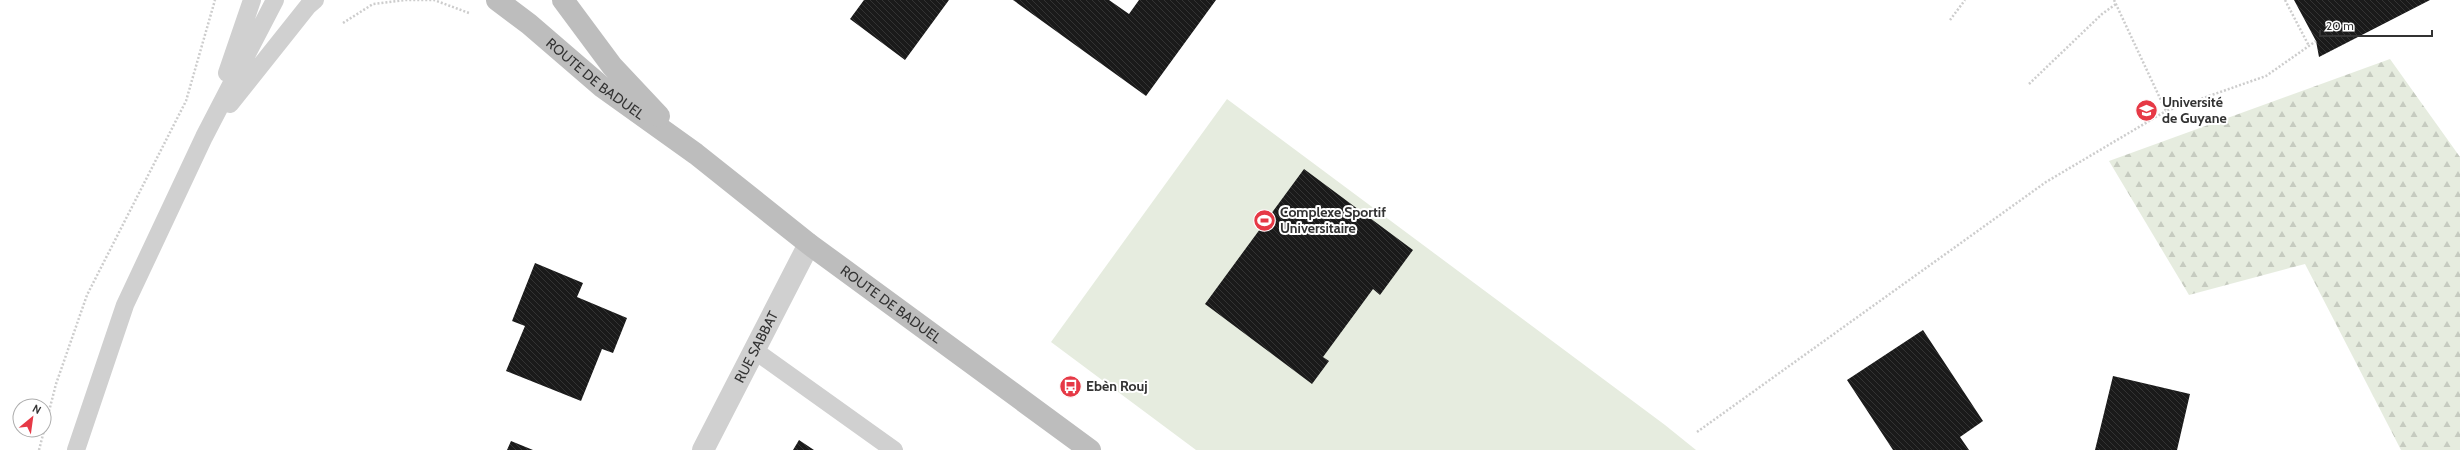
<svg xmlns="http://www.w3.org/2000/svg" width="2460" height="450" viewBox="0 0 2460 450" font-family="Cabin,sans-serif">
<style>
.forest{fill:url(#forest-firs)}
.pitch{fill:#e6ecdf}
.building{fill:url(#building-back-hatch)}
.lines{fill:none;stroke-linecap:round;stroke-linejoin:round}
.path{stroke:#cdcdcd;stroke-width:2.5;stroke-dasharray:2 2;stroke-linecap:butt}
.lane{stroke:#d0d0d0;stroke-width:18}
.street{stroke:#d0d0d0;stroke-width:22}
.secondary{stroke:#bdbdbd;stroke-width:22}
.labels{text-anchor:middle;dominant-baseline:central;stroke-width:4;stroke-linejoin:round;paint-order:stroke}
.street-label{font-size:14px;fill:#333;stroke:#fff}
.poi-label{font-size:14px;font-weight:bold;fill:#333;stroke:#fff;text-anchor:start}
</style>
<defs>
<pattern id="forest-firs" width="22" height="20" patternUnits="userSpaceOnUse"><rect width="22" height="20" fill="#e6ecdf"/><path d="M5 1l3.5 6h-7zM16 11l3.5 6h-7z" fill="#c6cbc0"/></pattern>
<pattern id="building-back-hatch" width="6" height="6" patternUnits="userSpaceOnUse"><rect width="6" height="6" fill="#1a1a1a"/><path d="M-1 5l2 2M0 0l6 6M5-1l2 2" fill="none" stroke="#333"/></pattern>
</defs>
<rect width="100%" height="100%" fill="#fff"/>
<!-- forest -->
<path class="forest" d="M2390,59l70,98v293h-59l-96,-186 -116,31 -80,-134z"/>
<!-- pitch -->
<path class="pitch" d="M1227,99l438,326 31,25h-500l-145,-108z"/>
<!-- building -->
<path class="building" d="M864,0h85l-44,60 -55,-41z
M1013,0h96l20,14 10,-14h77l-70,96z
M2294,0h136l-111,57 -3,-16z
M1304,169l109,81 -33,45 -7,-6 -50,68 6,4 -17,23 -107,-80z
M535,263l48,20 -6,14 50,21 -14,35 -11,-4 -21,52 -75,-30 19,-45 -13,-5z
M1923,330l60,91 -23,16 9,13h-76l-46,-70z
M2113,376l77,18 -13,56h-82z
M799,440l15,10h-21z
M511,441l22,9h-26z"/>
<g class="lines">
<!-- path -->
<path class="path" d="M2114,0l52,111 100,-35 50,-35
M2285,0l24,46
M1950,20l15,-20
M343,23l30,-19 33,-4h28l35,13
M2029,84l73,-70 14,-10
M1697,432l349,-250 120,-71
M39,450l17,-66 31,-89 99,-194 29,-101"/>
<!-- lane -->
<path class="lane" d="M227,73l25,-73
M230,104l78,-98 7,-6
M754,350l140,100
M76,450l49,-145 79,-168 71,-137"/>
<!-- street -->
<path class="street" id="s1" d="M703,450l106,-206"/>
<!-- secondary -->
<g class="secondary">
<path id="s2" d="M497,0l32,24 72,62 95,68 113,90 281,206"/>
<path d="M563,0l49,66 47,50"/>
</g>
</g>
<!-- icons -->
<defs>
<symbol id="university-disc" viewBox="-11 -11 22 22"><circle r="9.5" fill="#e63946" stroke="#fff"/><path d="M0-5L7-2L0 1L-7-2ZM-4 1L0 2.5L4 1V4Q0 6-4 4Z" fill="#fff"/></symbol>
<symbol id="stadium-disc" viewBox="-11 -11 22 22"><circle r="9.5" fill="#e63946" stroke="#fff"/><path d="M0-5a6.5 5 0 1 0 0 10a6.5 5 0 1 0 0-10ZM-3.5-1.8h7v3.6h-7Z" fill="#fff"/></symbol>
<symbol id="bus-disc" viewBox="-11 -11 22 22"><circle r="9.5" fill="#e63946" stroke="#fff"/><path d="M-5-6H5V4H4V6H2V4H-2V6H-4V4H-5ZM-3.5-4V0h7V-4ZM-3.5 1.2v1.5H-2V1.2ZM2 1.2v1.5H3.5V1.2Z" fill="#fff"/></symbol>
</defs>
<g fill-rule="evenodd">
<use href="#university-disc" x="2134" y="98" width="25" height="25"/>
<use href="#stadium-disc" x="1252" y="208" width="25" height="25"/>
<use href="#bus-disc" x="1058" y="374" width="25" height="25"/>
</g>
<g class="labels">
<!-- street labels -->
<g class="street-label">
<text stroke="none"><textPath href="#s2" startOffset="126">ROUTE DE BADUEL</textPath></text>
<text stroke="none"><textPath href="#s2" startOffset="498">ROUTE DE BADUEL</textPath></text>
<text stroke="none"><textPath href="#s1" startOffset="116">RUE SABBAT</textPath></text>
</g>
<!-- poi labels -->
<g class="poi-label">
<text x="2162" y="102">Université<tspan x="2162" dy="16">de Guyane</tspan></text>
<text x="1280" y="212">Complexe Sportif<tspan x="1280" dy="16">Universitaire</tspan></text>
<text x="1086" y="386">Ebèn Rouj</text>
</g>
</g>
<!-- north arrow -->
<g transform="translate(32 418) rotate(29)"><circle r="19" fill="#ffffff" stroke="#adadad"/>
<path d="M0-3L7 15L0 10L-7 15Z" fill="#e63946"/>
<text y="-6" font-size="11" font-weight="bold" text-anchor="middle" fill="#333333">N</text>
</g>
<!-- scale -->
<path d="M2320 30v6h112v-6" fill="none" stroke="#333333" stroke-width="2"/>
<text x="2326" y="30" font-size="12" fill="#333333" stroke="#ffffff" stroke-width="3" paint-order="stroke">20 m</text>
</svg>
